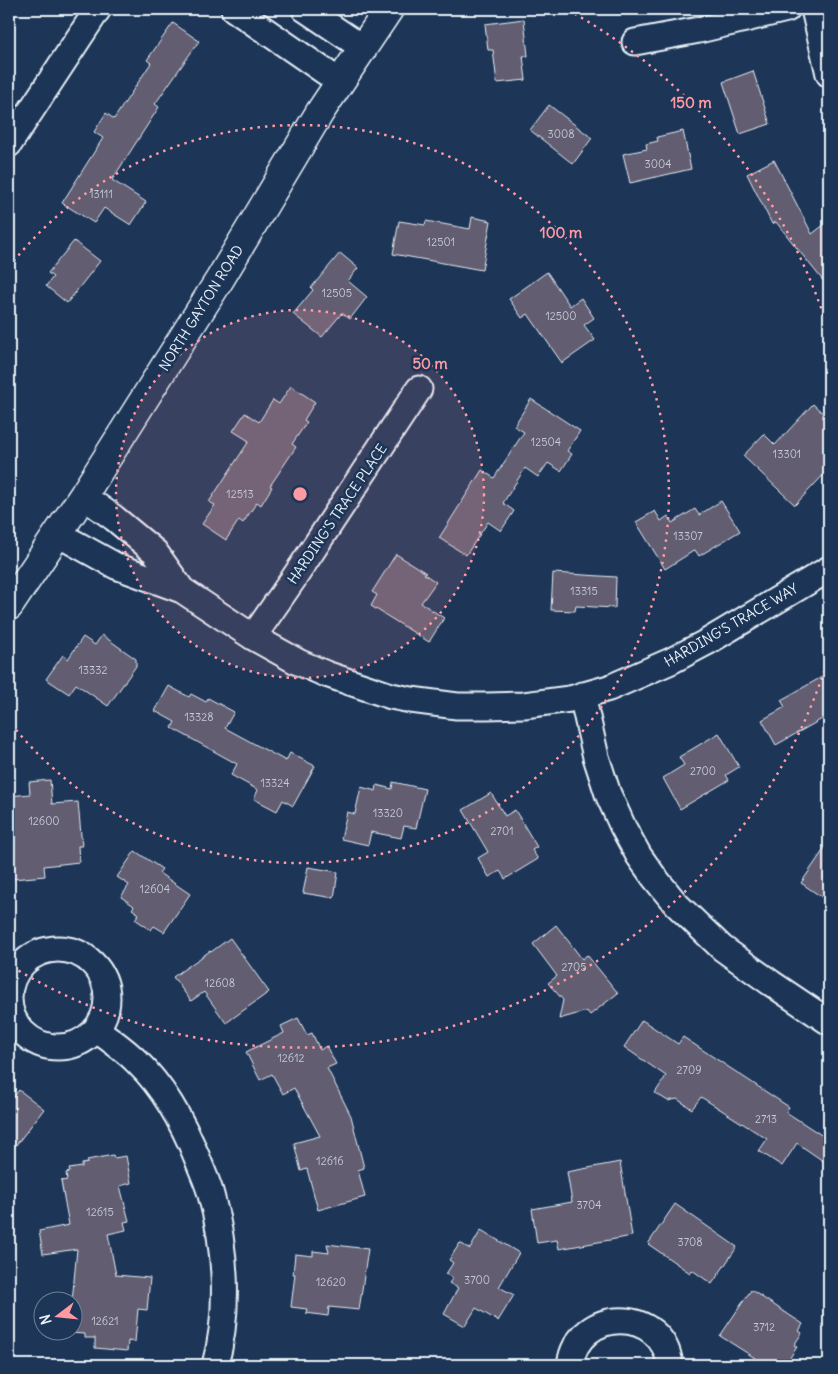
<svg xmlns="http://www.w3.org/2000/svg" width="838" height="1374" viewBox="0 0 838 1374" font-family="Delius,sans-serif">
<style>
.building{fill:#625d71;stroke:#e8f1f8}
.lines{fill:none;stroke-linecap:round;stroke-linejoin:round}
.street-casing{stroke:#e8f1f8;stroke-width:29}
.secondary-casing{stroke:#e8f1f8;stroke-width:31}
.street{stroke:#1d3557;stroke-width:25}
.secondary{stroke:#1d3557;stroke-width:28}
.ring{fill:none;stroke:#ff9aa2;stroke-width:2.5;stroke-dasharray:2.5 5}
.labels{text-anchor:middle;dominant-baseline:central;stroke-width:5;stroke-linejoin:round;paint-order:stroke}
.number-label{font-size:11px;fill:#c6ccd6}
.street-label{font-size:14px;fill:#e8f1f8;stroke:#1d3557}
.centre{fill:#ff9aa2;stroke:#1d3557;stroke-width:2.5}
.ring-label{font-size:15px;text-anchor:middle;font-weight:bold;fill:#ff9aa2;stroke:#1d3557;stroke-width:5;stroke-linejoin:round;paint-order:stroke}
</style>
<rect width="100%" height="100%" fill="#1d3557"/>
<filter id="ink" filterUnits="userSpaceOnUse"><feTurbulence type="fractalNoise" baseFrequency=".02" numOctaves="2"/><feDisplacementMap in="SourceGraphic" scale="10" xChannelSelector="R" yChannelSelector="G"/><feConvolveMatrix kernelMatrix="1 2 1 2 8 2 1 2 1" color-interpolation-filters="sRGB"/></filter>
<g filter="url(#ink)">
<!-- building -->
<path class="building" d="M524,19l4,37h-5l3,24 -29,3 -4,-33h-5l-3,-26z
M173,23l26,18 -44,63 4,3 -47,73 34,22 -15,23 -27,-17 -10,15 -32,-20 41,-65 -9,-6 12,-19 8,6 37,-56 -4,-3z
M753,71l17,53 -30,10 -17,-52z
M549,105l43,33 -19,26 -43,-34z
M683,131l8,38 -61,14 -7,-29 24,-5 -1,-5 12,-3 -1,-4z
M774,160l38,74 17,-13v67l-53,-66 -4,2 -25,-50z
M472,217l19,4 -9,49 -89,-16 6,-33 26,4 1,-4 44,8z
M74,241l26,20 -33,42 -21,-17 7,-9 -5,-4z
M340,253l18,15 -10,13 19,16 -17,22 -8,-6 -20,24 -29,-23 20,-24 -2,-2z
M547,272l23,34 11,-8 13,20 -10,7 11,15 -33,23 -34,-49 -6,4 -13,-19z
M291,386l24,16 -11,18 3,2 -15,22 4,3 -26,39 2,1 -11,18 -4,-3 -14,21 -4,-3 -13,20 -24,-16 13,-19 -6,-3 40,-61 -16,-10 12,-18 14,9 14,-22 6,4z
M531,399l49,32 -13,20 5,3 -11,17 -13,-8 -10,14 -13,-9 -22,35 11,8 -13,20 -13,-9 -22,33 -27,-17 43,-68 12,8 30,-46 -10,-6z
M813,404l16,15v50l-34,36 -52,-49 21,-22 11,11z
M721,501l19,30 -41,25 -4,-6 -30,19 -29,-47 19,-11 6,10 7,-5 4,7 23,-14 4,6z
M396,554l30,19 -2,1 12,8 -15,21 23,15 -15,24 -58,-36 6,-11 -5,-3z
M553,573l63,4 -1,31 -39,-2 -1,5 -24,-1z
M102,635l34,24v7l-28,40 -32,-22 -7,10 -23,-15 17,-24 5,4 15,-22 12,8z
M829,673v42l-53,30 -14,-25 23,-13 -4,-7z
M169,686l20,11 2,-3 15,8 2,-4 26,14 -9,16 61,33 4,-8 25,13 -22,40 -10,-6 -6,11 -23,-12 4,-9 -27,-15 6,-11 -65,-36 3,-6 -20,-11z
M719,733l20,34 -13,8 3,5 -49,29 -17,-31 21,-13 -5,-8z
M50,780l2,24 26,-2 4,44h-4l1,16 -35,4 1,10 -32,3 -4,-45v-38l21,-2 -1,-12z
M393,782l32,7 -9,39 -12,-2 -3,12 -30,-6 -3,13 -27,-6 6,-27 8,2 6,-27 15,4 1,-6 15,4z
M491,793l14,23 10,-6 22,37 -5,3 6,9 -33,20 -5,-8 -11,6 -11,-19 10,-6 -25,-42z
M829,842v60l-28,-19z
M135,851l27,18 -3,4 31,21 -26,38 -10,-6 -3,4 -16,-11 4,-5 -7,-5 2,-3 -13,-9 8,-12 -12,-8z
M308,867l30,5 -4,26 -31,-5z
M556,925l26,34 5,-4 31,38 -28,22 -3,-4 -28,8 4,-19 -15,-17 9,-7 -24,-32z
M230,938l39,54 -43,31 -22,-31 -13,9 -18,-24 37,-26 1,1z
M298,1018l9,17 5,-2 8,17 6,-4 10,18 -9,4 24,48 13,52 -6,2 7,27 -47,13 -11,-41 -6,2 -7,-28 26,-7 -26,-48 -11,6 -11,-20 -12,6 -14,-28 38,-19 -3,-7z
M642,1020l36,24 5,-7 106,70 -3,5 43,28v25l-32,-22 -15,23 -23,-15 8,-12 -66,-42 -9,12 -15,-10 -9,2 -13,-8 11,-17 -42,-29z
M19,1090l25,19 -35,45v-51z
M113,1155l1,3 12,-2 5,27 -11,3 9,35 -5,1 2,8 -18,4 8,41 34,3 -3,32 -9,-1 -3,33 -7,-1 -1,10 -32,-3v-10h-10v-4l-16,-1v-1h3v-30l5,-53 -34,5 -4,-23 30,-6 -8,-44 6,-1 -1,-7 4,-1 -1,-3 13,-2v-3l6,-1 -1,-3z
M620,1162l12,74 -73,13 -2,-9 -20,3 -5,-34 40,-7 -5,-30z
M675,1204l62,43 -25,37 -20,-14 -2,3 -42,-29z
M481,1230l38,23 -20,34 15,8 -16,26 -22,-13 -11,18 -21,-12 14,-26 -9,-5 4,-5 -7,-4 7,-11 -4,-3 11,-17 10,6z
M327,1244l41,5 -9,61 -30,-3 -1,9 -22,-3 1,-4 -16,-2 4,-33h-2l2,-20 18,2v-5l16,2z
M751,1290l52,34 -4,7 3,2 -8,12 3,2 -12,18h-35l5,-7 -35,-22z"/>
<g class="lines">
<defs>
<path id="street" d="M234,9l106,73
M305,9l58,39
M814,9l15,65
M635,42l64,-12 88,-21
M9,144l89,-135
M83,496l31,22 41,34 27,38
M58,534l58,32 66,24 71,47 45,25 28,12 65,22 20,4 46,6h30l37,-1 46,-6 39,-11 62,-27 36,-19 122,-73
M253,637l41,-59 125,-189
M582,695l14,62 12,37 15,33 16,29 15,21 22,27 46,44 49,35 58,39
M9 998a49 49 0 1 1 98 0a49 49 0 1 1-98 0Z
M96,1029c14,11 30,21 42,34 27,26 46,62 60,97 4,11 10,23 13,35 15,53 19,117 4,170
M570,1365c8,-59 93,-59 100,0"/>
<path id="secondary" d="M9,606l74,-110 137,-217 100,-167 69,-103"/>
</defs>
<!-- street casing -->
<use href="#street" class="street-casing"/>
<!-- secondary casing -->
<use href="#secondary" class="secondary-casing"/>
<!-- street -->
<use href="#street" class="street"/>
<!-- secondary -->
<use href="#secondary" class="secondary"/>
</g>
</g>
<!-- distance rings -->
<circle cx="300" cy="494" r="184" fill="#ff9aa2" fill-opacity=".12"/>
<g class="ring">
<circle cx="300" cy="494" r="184"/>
<path d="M9 267A369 369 0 1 1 9 721"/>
<path d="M829 656A553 553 0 0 1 11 966M568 10A553 553 0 0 1 829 332"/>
</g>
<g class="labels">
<!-- number labels -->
<g class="number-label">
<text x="561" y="134">3008</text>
<text x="658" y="164">3004</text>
<text x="101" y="194">13111</text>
<text x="441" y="242">12501</text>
<text x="337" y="293">12505</text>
<text x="561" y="316">12500</text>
<text x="546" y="442">12504</text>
<text x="787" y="454">13301</text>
<text x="240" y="494">12513</text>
<text x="688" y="536">13307</text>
<text x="584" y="591">13315</text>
<text x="93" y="670">13332</text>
<text x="199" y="717">13328</text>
<text x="703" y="771">2700</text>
<text x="275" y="783">13324</text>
<text x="388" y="813">13320</text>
<text x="44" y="821">12600</text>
<text x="502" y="831">2701</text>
<text x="155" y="889">12604</text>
<text x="574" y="967">2705</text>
<text x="220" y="983">12608</text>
<text x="291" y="1058">12612</text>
<text x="689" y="1070">2709</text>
<text x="766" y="1119">2713</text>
<text x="330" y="1161">12616</text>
<text x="589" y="1205">3704</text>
<text x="100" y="1212">12615</text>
<text x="690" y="1242">3708</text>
<text x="477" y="1280">3700</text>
<text x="331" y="1282">12620</text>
<text x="105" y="1321">12621</text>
<text x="764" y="1327">3712</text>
</g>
<!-- street labels -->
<g class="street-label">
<text transform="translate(201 308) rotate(-58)">NORTH GAYTON ROAD</text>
<text transform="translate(337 514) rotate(-56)">HARDING'S TRACE PLACE</text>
<text transform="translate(731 625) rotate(-30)">HARDING'S TRACE WAY</text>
</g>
</g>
<circle cx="300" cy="494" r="8" class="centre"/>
<g class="ring-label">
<text x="691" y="108">150 m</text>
<text x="561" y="238">100 m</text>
<text x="430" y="369">50 m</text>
</g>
<!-- margin -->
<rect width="838" height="1374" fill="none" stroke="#1d3557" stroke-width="30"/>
<rect x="15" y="15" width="808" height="1344" fill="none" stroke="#e8f1f8" stroke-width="2" filter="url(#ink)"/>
<!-- north arrow -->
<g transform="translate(58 1316) rotate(254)"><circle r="24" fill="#1d3557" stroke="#6e8097"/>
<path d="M0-4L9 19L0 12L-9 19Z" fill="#ff9aa2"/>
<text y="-8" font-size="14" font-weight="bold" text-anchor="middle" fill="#e8f1f8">N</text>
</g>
</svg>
